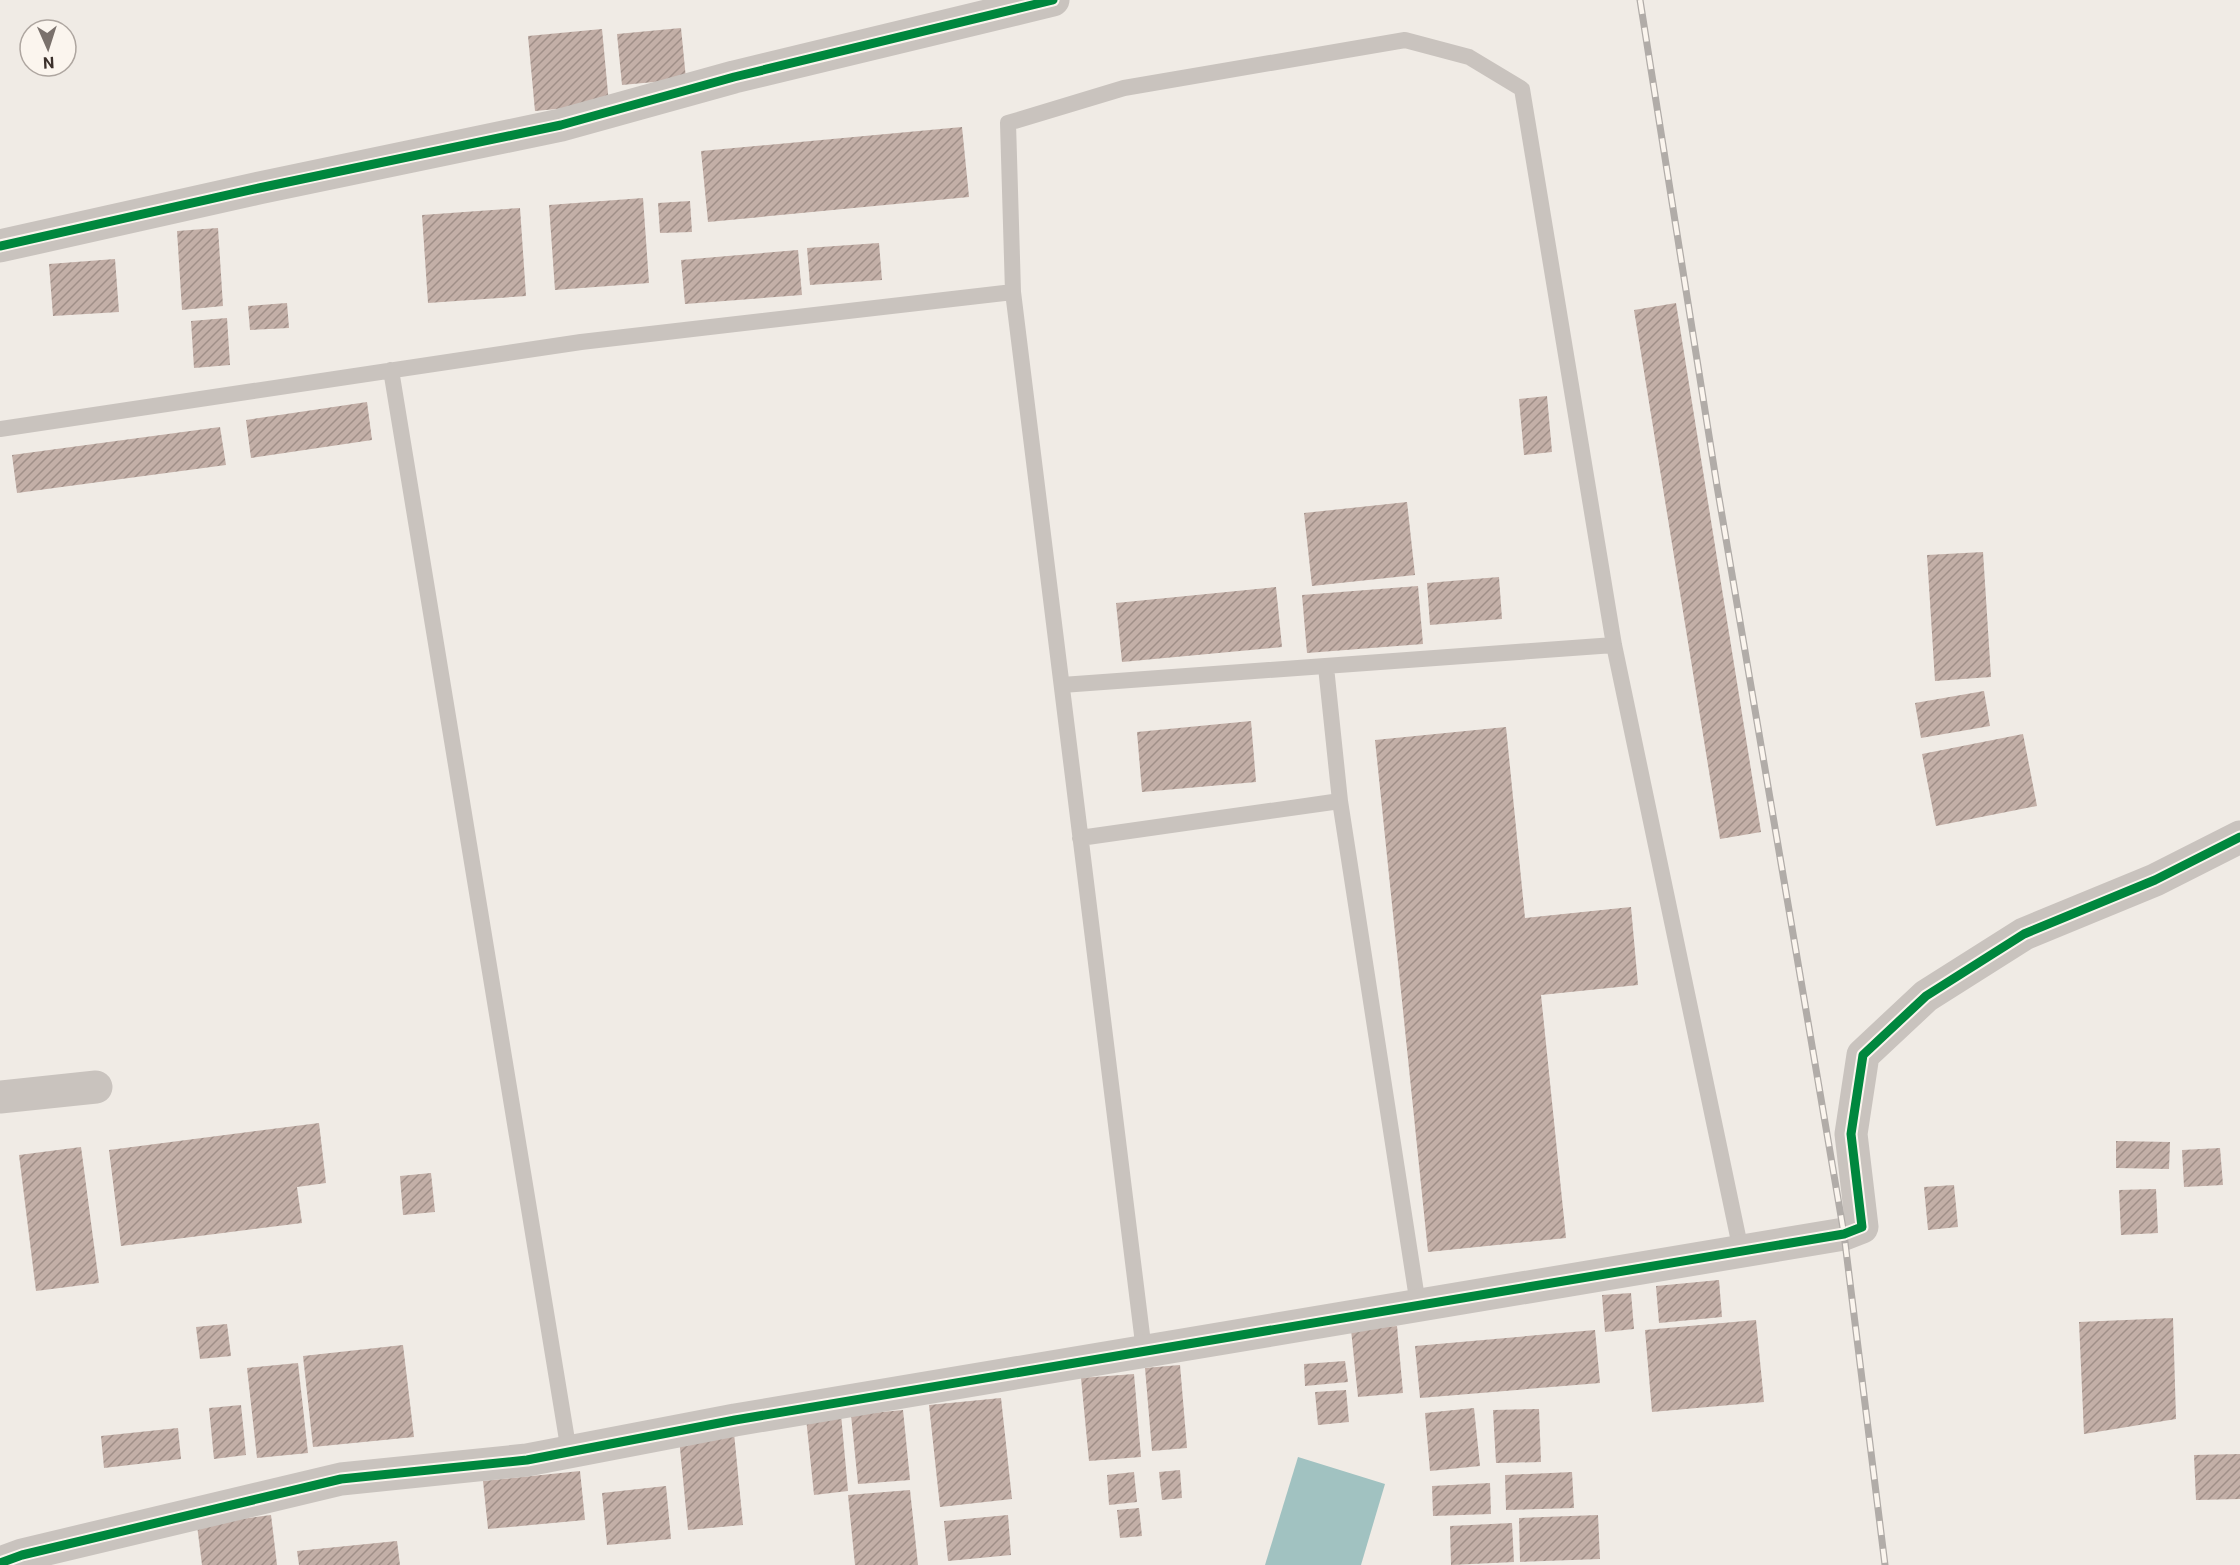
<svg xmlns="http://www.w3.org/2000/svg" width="2240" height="1565" viewBox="0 0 2240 1565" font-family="Roboto,sans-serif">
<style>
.water{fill:#a1c2c1}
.building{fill:url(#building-hatch)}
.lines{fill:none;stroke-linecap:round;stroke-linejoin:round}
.lane{stroke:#c9c3be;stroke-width:16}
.street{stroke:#c9c3be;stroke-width:33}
.rail-casing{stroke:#b1aca8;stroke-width:7}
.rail{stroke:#fbf5ee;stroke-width:4.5;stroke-dasharray:14;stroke-linecap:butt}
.cycleway-casing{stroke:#fbf5ee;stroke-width:13}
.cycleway{stroke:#00873e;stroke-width:9}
</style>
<defs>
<pattern id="building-hatch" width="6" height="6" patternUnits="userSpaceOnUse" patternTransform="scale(1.5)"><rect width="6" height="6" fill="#c3afa7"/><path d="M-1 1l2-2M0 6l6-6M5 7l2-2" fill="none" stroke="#a08f88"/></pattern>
</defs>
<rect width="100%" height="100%" fill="#f0ebe5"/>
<!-- water -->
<path class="water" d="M1298,1457l87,27 -24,81h-96z"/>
<!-- building -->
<path class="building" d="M681,28l5,51 -64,6 -5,-51z
M602,29l7,75 -74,7 -7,-75z
M962,127l7,70 -261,25 -7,-71z
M643,198l6,85 -94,7 -6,-85z
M690,201l2,31 -32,1 -2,-30z
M520,208l6,88 -98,7 -6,-88z
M218,228l5,78 -41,4 -5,-79z
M879,243l3,37 -72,5 -3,-37z
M798,250l4,45 -117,9 -4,-44z
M115,259l4,53 -66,4 -4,-52z
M287,303l2,25 -39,2 -2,-24z
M1676,303l85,529 -41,7 -86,-529z
M227,318l3,47 -36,3 -3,-47z
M1547,396l5,56 -28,3 -5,-56z
M367,402l5,38 -121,18 -5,-38z
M220,427l6,38 -209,28 -5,-38z
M1407,502l8,73 -103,11 -8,-73z
M1983,552l8,125 -56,4 -8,-126z
M1499,577l3,42 -72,6 -3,-42z
M1418,586l5,58 -116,9 -5,-58z
M1276,587l6,60 -160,15 -6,-59z
M1984,691l6,35 -69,12 -6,-35z
M1251,721l5,61 -114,10 -5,-60z
M1506,727l19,191 106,-11 7,78 -97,10 25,243 -138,14 -53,-512z
M2023,734l14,72 -101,20 -14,-72z
M319,1123l7,60 -29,4 5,36 -181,23 -12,-96z
M2116,1141l54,1 -1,27 -53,-1z
M81,1147l18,136 -63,8 -17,-136z
M2220,1148l3,37 -39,2 -2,-37z
M431,1173l4,39 -32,3 -3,-39z
M1954,1185l4,42 -30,3 -4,-43z
M2156,1189l2,44 -37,2 -2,-45z
M1719,1280l3,37 -63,6 -3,-37z
M1631,1293l3,36 -29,3 -3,-37z
M2173,1318l3,101 -92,15 -5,-112z
M1756,1320l8,82 -112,10 -7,-82z
M227,1324l4,32 -31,3 -4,-32z
M1397,1326l6,67 -45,4 -7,-67z
M1595,1330l5,53 -180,15 -5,-52z
M403,1345l11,92 -101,10 -10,-91z
M1345,1361l3,21 -43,4 -1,-22z
M298,1363l10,90 -51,5 -10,-90z
M1180,1365l7,83 -35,3 -7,-83z
M1134,1374l7,83 -52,4 -8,-83z
M1346,1390l3,32 -31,3 -3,-33z
M1001,1398l11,101 -72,8 -11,-102z
M241,1405l5,50 -32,4 -5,-51z
M1474,1408l6,58 -50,5 -5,-58z
M1539,1409l2,53 -45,1 -3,-53z
M903,1410l7,70 -52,4 -7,-69z
M841,1414l7,77 -34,4 -8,-77z
M178,1428l3,31 -77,9 -3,-32z
M734,1433l9,92 -55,5 -9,-92z
M2240,1454v45l-44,1 -2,-45z
M1180,1470l2,28 -20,2 -3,-28z
M580,1471l5,49 -97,9 -5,-48z
M1134,1472l3,30 -28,3 -2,-30z
M1572,1472l2,36 -68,2 -1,-35z
M1490,1483l1,31 -58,2 -1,-30z
M666,1486l5,53 -64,6 -5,-52z
M910,1490l8,75h-63l-7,-70z
M1139,1508l3,28 -22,2 -3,-28z
M271,1515l6,50h-75l-5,-40z
M1008,1515l3,40 -63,6 -4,-40z
M1598,1515l2,44 -80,3 -1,-44z
M1512,1523l2,39 -63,3 -1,-39z
M397,1541l3,24h-101l-2,-14z"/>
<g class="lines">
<!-- lane -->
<path class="lane" d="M391,370l178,1082
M0,429l581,-87 432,-50
M1326,667l14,134
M1062,685l552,-40
M1080,838l260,-37 78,504
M1144,1351l-131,-1059 -5,-169 116,-35 281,-48 64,17 53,32 92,556 127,606"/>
<!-- street -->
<path class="street" d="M0,246l259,-58 302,-63 173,-48 319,-77
M0,1097l96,-10
M0,1563l22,-8 319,-76 186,-19 208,-40 1109,-186 18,-7 -11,-93 12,-79 63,-59 98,-62 131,-54 85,-43"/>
<defs>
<path id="rail" d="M1640,0l77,486 127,748 41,331"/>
</defs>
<!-- rail casing -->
<use href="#rail" class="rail-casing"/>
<!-- rail -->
<use href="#rail" class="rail"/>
<defs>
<path id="cycleway" d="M0,246l259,-58 302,-63 173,-48 319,-77
M0,1563l22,-8 319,-76 186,-19 208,-40 1109,-186 18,-7 -11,-93 12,-79 63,-59 98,-62 131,-54 85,-43"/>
</defs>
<!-- cycleway casing -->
<use href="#cycleway" class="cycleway-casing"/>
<!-- cycleway -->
<use href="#cycleway" class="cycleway"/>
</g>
<!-- north arrow -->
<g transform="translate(48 48) rotate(177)"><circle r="28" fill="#fbf5ee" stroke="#aea6a0" stroke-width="1.5"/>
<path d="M0-4.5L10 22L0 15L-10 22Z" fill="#7a716c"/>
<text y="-9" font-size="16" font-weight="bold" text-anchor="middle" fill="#3b302b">N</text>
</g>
</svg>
